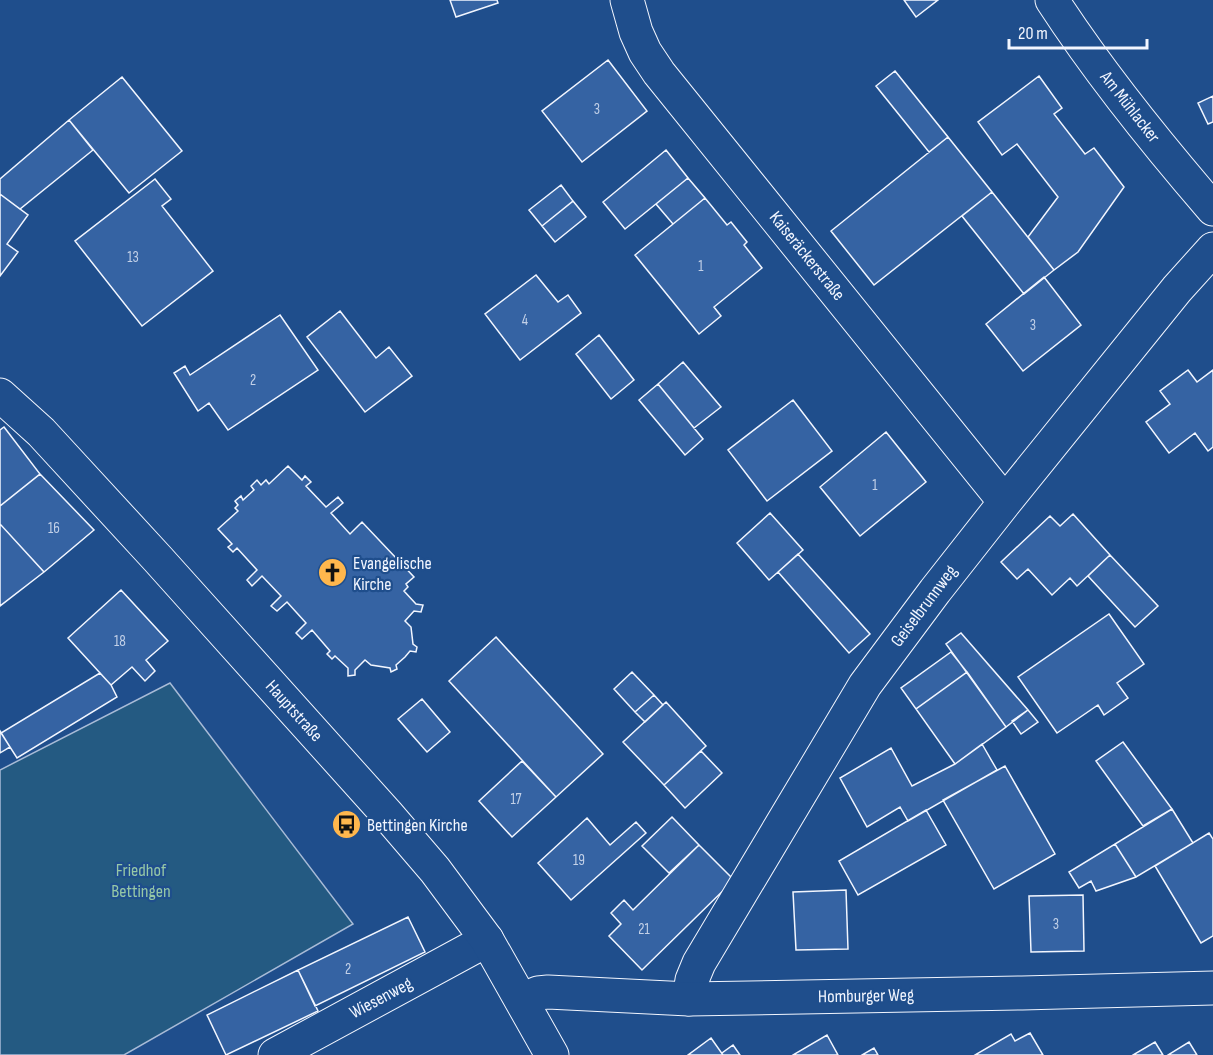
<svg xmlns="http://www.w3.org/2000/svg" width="1213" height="1055" viewBox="0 0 1213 1055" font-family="'Sofia Sans Condensed',sans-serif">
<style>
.green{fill:#245a82;stroke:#a8bbd7;stroke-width:1.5}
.building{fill:#3563a3;stroke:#f2f6ff;stroke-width:1.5}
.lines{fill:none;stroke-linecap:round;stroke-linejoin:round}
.street-casing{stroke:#f2f6ff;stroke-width:35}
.secondary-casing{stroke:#f2f6ff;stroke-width:35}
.street{stroke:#1f4e8c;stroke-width:33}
.secondary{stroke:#1f4e8c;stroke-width:33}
.labels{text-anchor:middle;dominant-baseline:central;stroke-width:4.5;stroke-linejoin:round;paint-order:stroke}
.number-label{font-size:15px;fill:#c3d1e8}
.street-label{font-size:18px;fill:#f2f6ff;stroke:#1f4e8c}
.poi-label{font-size:18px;fill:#f2f6ff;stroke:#1f4e8c;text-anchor:start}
.park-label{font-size:18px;fill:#97c8a6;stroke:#1f4e8c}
</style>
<rect width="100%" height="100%" fill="#1f4e8c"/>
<!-- green -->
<path class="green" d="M170,683l183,241 -229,131h-124v-285z"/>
<!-- building -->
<path class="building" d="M450,0h47l1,3 -42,14z
M904,0h34l-22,17z
M608,60l39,51 -65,51 -40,-51z
M895,71l53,66 -19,15 -53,-66z
M1039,76l23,32 -8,6 31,40 9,-6 30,39 -46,65 -24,18 -26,-33 30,-40 -41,-53 -15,11 -24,-33z
M122,77l60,74 -53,42 -60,-73z
M1213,96v26l-5,2 -10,-21z
M69,120l24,30 -73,59 -20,-15v-15z
M948,137l44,55 -118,93 -43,-54z
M666,150l22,28 -63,51 -22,-27z
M688,178l17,20 -32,26 -17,-20z
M155,179l16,20 -9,7 51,65 -71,55 -67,-85z
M561,185l12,16 -31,25 -13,-16z
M992,192l62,78 -30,24 -62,-78z
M0,194l28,21 -21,29 11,8 -18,24z
M705,198l22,27 4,-3 16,20 -3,3 18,23 -48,39 7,9 -22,18 -64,-79z
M573,201l13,16 -31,25 -13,-16z
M536,275l22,27 10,-7 13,18 -61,47 -35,-46z
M1044,277l37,48 -58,46 -37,-47z
M340,311l36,47 13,-11 23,29 -47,36 -58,-75z
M280,315l38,55 -90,60 -19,-27 -11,8 -24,-38 11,-7 5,9z
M599,335l35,45 -23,19 -35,-45z
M683,362l38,45 -27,21 -36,-44z
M1188,370l9,12 16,-12v77l-5,4 -13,-18 -26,20 -23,-31 24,-18 -10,-13z
M658,384l45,55 -18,16 -46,-55z
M793,400l39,51 -65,50 -39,-51z
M4,427l36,47 -40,32v-76z
M886,432l40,50 -66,54 -40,-49z
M288,466l14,14 3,-4 6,6 -5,4 20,21 12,-10 5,6 -12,10 19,21 12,-12 52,55 -8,7 2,3 -4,4 12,13 7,1 -2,7 -7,-1 -9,10 6,6 2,17 4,3 -1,5 -6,-1 -5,6 -9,8 1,4 -6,3 -1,-4 -19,-3 -6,-5 -10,10v5l-7,1v-8l-13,-12 -3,3 -5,-5 3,-3 -18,-21 -10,9 -6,-6 10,-10 -19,-21 -10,9 -6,-5 10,-10 -19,-20 -10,10 -5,-6 10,-10 -20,-22 -4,4 -5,-5 4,-3 -14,-15 20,-18 -3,-3 3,-3 -3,-4 6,-5 2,4 11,-10 -3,-4 6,-6 4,5 5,-5 3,4z
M40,474l54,56 -50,42 -44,-48v-18z
M770,513l33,37 -34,30 -32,-37z
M1073,514l37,41 -33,31 -7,-8 -18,17 -24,-26 -11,10 -16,-17 49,-46 10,10z
M0,524l44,48 -44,34z
M798,554l72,80 -21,19 -71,-81z
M1110,555l48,51 -23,21 -47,-51z
M121,590l47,51 -22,19 9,11 -10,10 -13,-14 -21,18 -43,-47z
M1109,614l35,50 -27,19 11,15 -24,17 -6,-10 -41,28 -39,-56z
M961,633l67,77 -22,17 -60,-83z
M496,637l107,117 -47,43 -107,-116z
M951,652l16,20 -51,37 -15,-21z
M632,672l22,23 -19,17 -21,-23z
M967,672l39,55 -51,37 -39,-55z
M100,673l11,12 6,12 -100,61 -16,-25z
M654,695l9,10 -18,17 -10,-10z
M422,699l28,33 -23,20 -29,-33z
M666,702l40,44 -42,39 -41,-43z
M1028,710l10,12 -17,12 -9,-13z
M0,731l10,16 -10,6z
M1123,742l49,67 -29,17 -47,-65z
M982,744l15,26 -89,51 -8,-14 -33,20 -27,-49 51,-30 21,38 43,-22z
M701,751l21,22 -37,35 -21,-23z
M522,761l34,36 -44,40 -33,-36z
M1005,766l50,88 -61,35 -51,-89z
M1172,809l21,34 -57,34 -21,-33z
M926,810l20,35 -88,50 -19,-34z
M672,817l27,28 -30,28 -27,-27z
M587,818l23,27 26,-23 10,11 -75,67 -33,-37z
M1209,833l4,6v97l-12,7 -46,-77z
M1115,844l21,33 -40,14 -5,-10 -12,7 -10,-16z
M699,845l35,35 -92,90 -33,-34 12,-12 -10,-11 13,-13 9,10z
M846,890l2,59 -52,1 -3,-58z
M1083,895l1,56 -53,1 -2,-56z
M408,917l17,35 -110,54 -17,-36z
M298,970l20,41 -92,44 -19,-40z
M1030,1033l13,22h-68l36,-21 4,7z
M827,1035l11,20h-45z
M711,1038l12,17h-35z
M1155,1042l8,13h-30z
M1189,1042l8,13h-29z
M733,1045l7,10h-17l-1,-2z
M874,1048l4,7h-16z"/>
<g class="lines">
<defs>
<path id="street" d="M627,0l9,32 9,20 14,21 346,429
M1052,0c48,74 104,143 161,209
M689,999l3,-19 7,-17 166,-278 70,-94 70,-89 172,-213 36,-40
M275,1055l212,-115"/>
<path id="secondary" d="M0,395l41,37 116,126 230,256 48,56 52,70 65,115
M521,1000l17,-7 10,-1 141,7 333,-6 191,-5"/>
</defs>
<!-- street casing -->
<use href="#street" class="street-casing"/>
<!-- secondary casing -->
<use href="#secondary" class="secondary-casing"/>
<!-- street -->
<use href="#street" class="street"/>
<!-- secondary -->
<use href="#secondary" class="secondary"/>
</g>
<!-- icons -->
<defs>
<symbol id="church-disc" viewBox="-11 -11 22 22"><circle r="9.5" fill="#ffb74d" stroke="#1f4e8c"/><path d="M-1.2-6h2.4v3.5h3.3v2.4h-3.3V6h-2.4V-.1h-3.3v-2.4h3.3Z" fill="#111"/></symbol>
<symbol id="bus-disc" viewBox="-11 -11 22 22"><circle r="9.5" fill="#ffb74d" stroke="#1f4e8c"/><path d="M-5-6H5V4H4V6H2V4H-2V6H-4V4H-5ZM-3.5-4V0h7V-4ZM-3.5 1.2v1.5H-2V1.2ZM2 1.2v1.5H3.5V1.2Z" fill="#111"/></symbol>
</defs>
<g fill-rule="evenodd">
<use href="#church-disc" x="316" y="556" width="33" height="33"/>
<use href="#bus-disc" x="330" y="808" width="33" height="33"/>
</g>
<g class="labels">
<!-- number labels -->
<g class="number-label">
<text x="597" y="109">3</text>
<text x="133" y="257">13</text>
<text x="701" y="266">1</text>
<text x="525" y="320">4</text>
<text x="1033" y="325">3</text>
<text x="253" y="380">2</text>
<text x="875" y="485">1</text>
<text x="54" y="528">16</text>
<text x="120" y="641">18</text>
<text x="516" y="799">17</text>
<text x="579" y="860">19</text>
<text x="1056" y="924">3</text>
<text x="644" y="929">21</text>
<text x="348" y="969">2</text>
</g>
<!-- street labels -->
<g class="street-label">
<text transform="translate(1130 107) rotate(52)">Am Mühlacker</text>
<text transform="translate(807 256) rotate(51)">Kaiseräckerstraße</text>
<text transform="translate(924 606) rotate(-53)">Geiselbrunnweg</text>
<text transform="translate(294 711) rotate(48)">Hauptstraße</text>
<text transform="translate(866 996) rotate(-1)">Homburger Weg</text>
<text transform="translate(381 998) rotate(-28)">Wiesenweg</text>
</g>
<!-- poi labels -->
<g class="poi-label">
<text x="353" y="563">Evangelische<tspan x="353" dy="21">Kirche</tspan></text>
<text x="367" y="825">Bettingen Kirche</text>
</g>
<!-- park labels -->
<g class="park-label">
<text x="141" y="870">Friedhof<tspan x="141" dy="21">Bettingen</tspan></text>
</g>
</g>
<!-- scale -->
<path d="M1009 39v9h138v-9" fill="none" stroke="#f2f6ff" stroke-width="3"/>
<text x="1018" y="39" font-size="18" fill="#f2f6ff" stroke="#1f4e8c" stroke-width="4.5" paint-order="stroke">20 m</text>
</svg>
